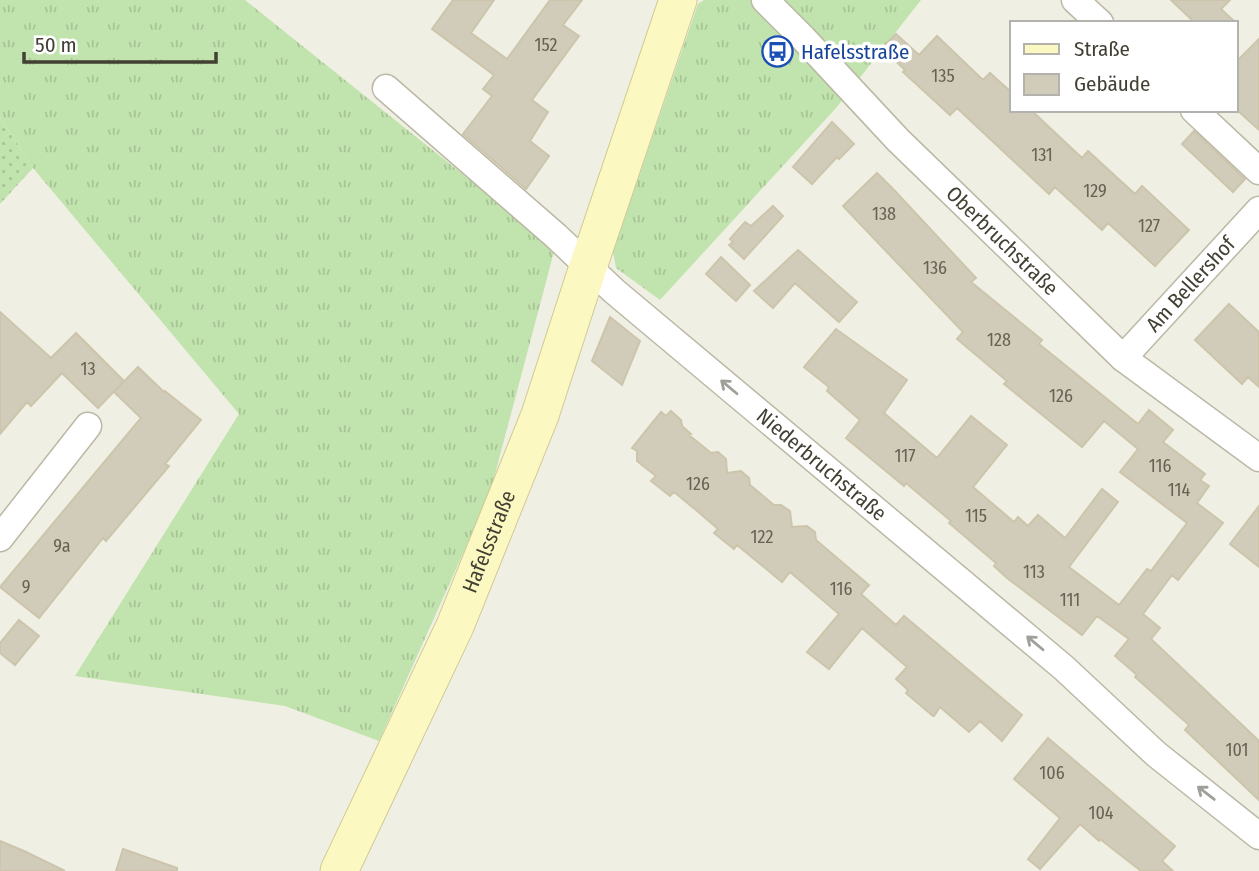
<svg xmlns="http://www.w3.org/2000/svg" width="1259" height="871" viewBox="0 0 1259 871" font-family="'Fira Sans Condensed',sans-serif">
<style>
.grass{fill:url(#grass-tufts)}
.garden{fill:url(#garden-dots)}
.building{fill:#d1ccb9;stroke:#ccc5ac;stroke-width:2}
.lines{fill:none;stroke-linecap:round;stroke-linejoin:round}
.minor-casing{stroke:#bbb8a6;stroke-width:29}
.secondary-casing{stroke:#cfca94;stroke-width:39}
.minor{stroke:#fff;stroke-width:26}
.secondary{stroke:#fcf8c2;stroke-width:37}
.oneway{stroke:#a09f99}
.labels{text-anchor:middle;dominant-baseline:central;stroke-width:7;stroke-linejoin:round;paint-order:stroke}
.number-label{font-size:18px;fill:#666254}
.transit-label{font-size:21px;fill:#164399;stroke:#fff;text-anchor:start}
.street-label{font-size:21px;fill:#423f33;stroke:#fff}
</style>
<defs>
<pattern id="grass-tufts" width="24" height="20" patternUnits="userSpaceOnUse" patternTransform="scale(1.75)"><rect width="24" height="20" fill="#c1e3ad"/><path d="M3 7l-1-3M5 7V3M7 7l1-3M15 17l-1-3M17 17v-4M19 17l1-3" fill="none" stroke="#a7c495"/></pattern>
<pattern id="garden-dots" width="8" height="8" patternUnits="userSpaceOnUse" patternTransform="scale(1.75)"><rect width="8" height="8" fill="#c1e3ad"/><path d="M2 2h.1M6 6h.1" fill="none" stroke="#a7c495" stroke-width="1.8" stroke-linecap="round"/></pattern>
</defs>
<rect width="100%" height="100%" fill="#f0efe3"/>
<!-- grass -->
<path class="grass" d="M0,0h245l310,248 -65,245 -111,248 -94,-35 -210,-30 164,-262 -206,-246 -33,-51z
M704,0h217l-85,108 -176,192 -44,-32 -3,-16 85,-248z"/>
<!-- garden -->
<path class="garden" d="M0,117l33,51 -33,36z"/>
<!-- building -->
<path class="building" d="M453,0h41l-23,33 36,26 43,-59h32l-19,25 16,11 -47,64 16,12 -18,29 19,15 -23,33 -63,-55 29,-38 -9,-7 11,-14 -62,-46z
M1171,0h59l-9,9 15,14h-41z
M896,34l23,21 18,-19 46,44 7,-7 22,20v17h19l51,48 6,-7 47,43 7,-8 47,44 -34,36 -47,-43 -6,7 -47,-43 -6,7 -92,-86 -7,7 -47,-43 2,-2 -23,-22z
M1259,39v91l-23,-21v-47z
M832,122l22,22 -15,15 -2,-2 -25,27 -19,-17z
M1194,131l51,48 -12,13 -51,-48z
M877,173l18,18 81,87 -5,4 71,58 -3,4 99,80 11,-14 24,20 -10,12 42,32 -5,6 9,6 -12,17 26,20 -45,57 -6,-5 -29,39 17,14 -9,11 108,102v59l-74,-70 4,-5 -54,-48 2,-2 -22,-19 14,-17 -32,-23 -15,19 -75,-57 -13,-12 2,-3 -47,-40 2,-2 -45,-38 -2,3 -58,-48 14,-18 -33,-29 2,-4 -25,-20 32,-38 71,51 -23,33 53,45 34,-42 36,29 -34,42 41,35 4,-5 10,9 10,-11 27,23 37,-49 16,13 -49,65 50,38 28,-36 4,2 36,-48 -67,-51 18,-23 -34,-28 -22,26 -78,-63 3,-3 -50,-42 6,-7 -120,-126z
M773,206l10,10 -39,43 -15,-14 4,-3 -3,-3 15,-17 6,4z
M798,250l59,52 -18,20 -44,-39 -22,25 -19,-17z
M721,257l29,28 -14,16 -30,-27z
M1229,304l30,28v55l-11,-10 -6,7 -47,-44z
M0,312l51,46 25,-25 48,48 -26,27 -36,-35 -31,33 -4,-4 -27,32z
M610,317l30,24 -18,44 -30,-24z
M138,367l26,25 1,-1 36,29 -36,44 4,2 -63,75 -3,-3 -64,80 -39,-31 141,-169 -27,-26z
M671,411l10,9 1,6 9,8 -2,1 22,18 7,-1 8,7 1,14 14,-2 8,7 1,7 24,20h7l9,6 2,16 15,-1 8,6 1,8 53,45 -8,9 35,31 8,-9 118,99 -20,26 -22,-20 -11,11 -29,-25 -6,9h-1l-27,-23 2,-3 -12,-11 11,-12 -45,-39 -33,41 -22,-17 32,-38 -49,-42 -8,10 -45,-37 -3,4 -20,-16 4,-4 -22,-19 -22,-18 -4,4 -19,-15 5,-5 -19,-15v-10l-5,-3 29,-36 5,4z
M1259,506v61l-29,-23z
M19,620l20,16 -24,29 -15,-12v-10z
M1048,738l127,108 -13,15 11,10h-32l-41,-32 -1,2 -19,-17 -40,45 -12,-10 32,-41 -46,-39z
M0,841l24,10 41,20h-65z
M123,849l54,19v3h-61z"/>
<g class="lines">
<defs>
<g id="minor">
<path id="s1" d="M765,0l38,38 95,102 225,218 136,100"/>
<path d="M1075,0l25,23"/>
<path id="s2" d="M386,88l170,148 58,55 450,377 92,86 103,82"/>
<path d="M1194,110l65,61"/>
<path id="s3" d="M1123,358l136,-148"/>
<path d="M0,538l88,-112"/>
</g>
<g id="secondary">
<path id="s4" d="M339,871l116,-245 85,-211 48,-148 90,-267"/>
</g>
</defs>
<!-- minor casing -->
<use href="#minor" class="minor-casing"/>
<!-- secondary casing -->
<use href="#secondary" class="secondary-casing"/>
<!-- minor -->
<use href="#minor" class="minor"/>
<!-- secondary -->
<use href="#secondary" class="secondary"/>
</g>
<!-- one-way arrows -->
<defs><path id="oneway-shaft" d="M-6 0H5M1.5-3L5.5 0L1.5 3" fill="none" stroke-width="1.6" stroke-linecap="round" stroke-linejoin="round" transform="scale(1.75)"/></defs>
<g class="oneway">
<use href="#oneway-shaft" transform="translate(729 387) rotate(-140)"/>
<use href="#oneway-shaft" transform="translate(1035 643) rotate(-140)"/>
<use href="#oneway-shaft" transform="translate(1206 793) rotate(-142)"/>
</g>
<!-- icons -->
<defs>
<symbol id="bus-ring" viewBox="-11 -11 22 22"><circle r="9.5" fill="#fff" stroke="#1a4fb4" stroke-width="1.5"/><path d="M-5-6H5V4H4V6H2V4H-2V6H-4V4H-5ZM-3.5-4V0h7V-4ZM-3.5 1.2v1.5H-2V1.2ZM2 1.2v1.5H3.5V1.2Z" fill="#1a4fb4"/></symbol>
</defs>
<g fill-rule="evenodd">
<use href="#bus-ring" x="760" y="34" width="35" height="35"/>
</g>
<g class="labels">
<!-- number labels -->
<g class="number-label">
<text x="546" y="45">152</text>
<text x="943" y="76">135</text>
<text x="1042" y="155">131</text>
<text x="1095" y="191">129</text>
<text x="884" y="214">138</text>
<text x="1149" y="226">127</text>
<text x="935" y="268">136</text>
<text x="999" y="340">128</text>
<text x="88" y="369">13</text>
<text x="1061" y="396">126</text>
<text x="905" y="456">117</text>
<text x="1160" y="466">116</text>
<text x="698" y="484">126</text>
<text x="1179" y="490">114</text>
<text x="976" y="516">115</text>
<text x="762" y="537">122</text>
<text x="62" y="546">9a</text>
<text x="1034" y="572">113</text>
<text x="26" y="587">9</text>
<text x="841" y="589">116</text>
<text x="1070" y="600">111</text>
<text x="1237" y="750">101</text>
<text x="1052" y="773">106</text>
<text x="1101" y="813">104</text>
</g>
<!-- transit labels -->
<g class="transit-label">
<text x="801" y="52">Hafelsstraße</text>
</g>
<!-- street labels -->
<g class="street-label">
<text stroke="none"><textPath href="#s1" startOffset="338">Oberbruchstraße</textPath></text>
<text stroke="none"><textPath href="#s3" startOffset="100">Am Bellershof</textPath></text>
<text stroke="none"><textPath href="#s2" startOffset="576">Niederbruchstraße</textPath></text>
<text stroke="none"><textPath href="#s4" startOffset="362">Hafelsstraße</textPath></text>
</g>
</g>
<!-- legend -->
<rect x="1010" y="21" width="228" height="91" fill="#ffffff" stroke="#b3b2ad" stroke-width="2"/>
<rect x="1024" y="44" width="35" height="10" fill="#fcf8c2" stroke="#b3b2ad" stroke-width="2"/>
<text x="1074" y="56" font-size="21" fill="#423f33">Straße</text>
<rect x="1024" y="74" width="35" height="21" fill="#d1ccb9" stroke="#b3b2ad" stroke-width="2"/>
<text x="1074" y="91" font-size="21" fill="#423f33">Gebäude</text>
<!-- scale -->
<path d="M24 52v10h192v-10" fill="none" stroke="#423f33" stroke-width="3.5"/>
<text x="35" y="52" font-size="21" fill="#423f33" stroke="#ffffff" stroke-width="5" paint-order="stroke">50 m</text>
</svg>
